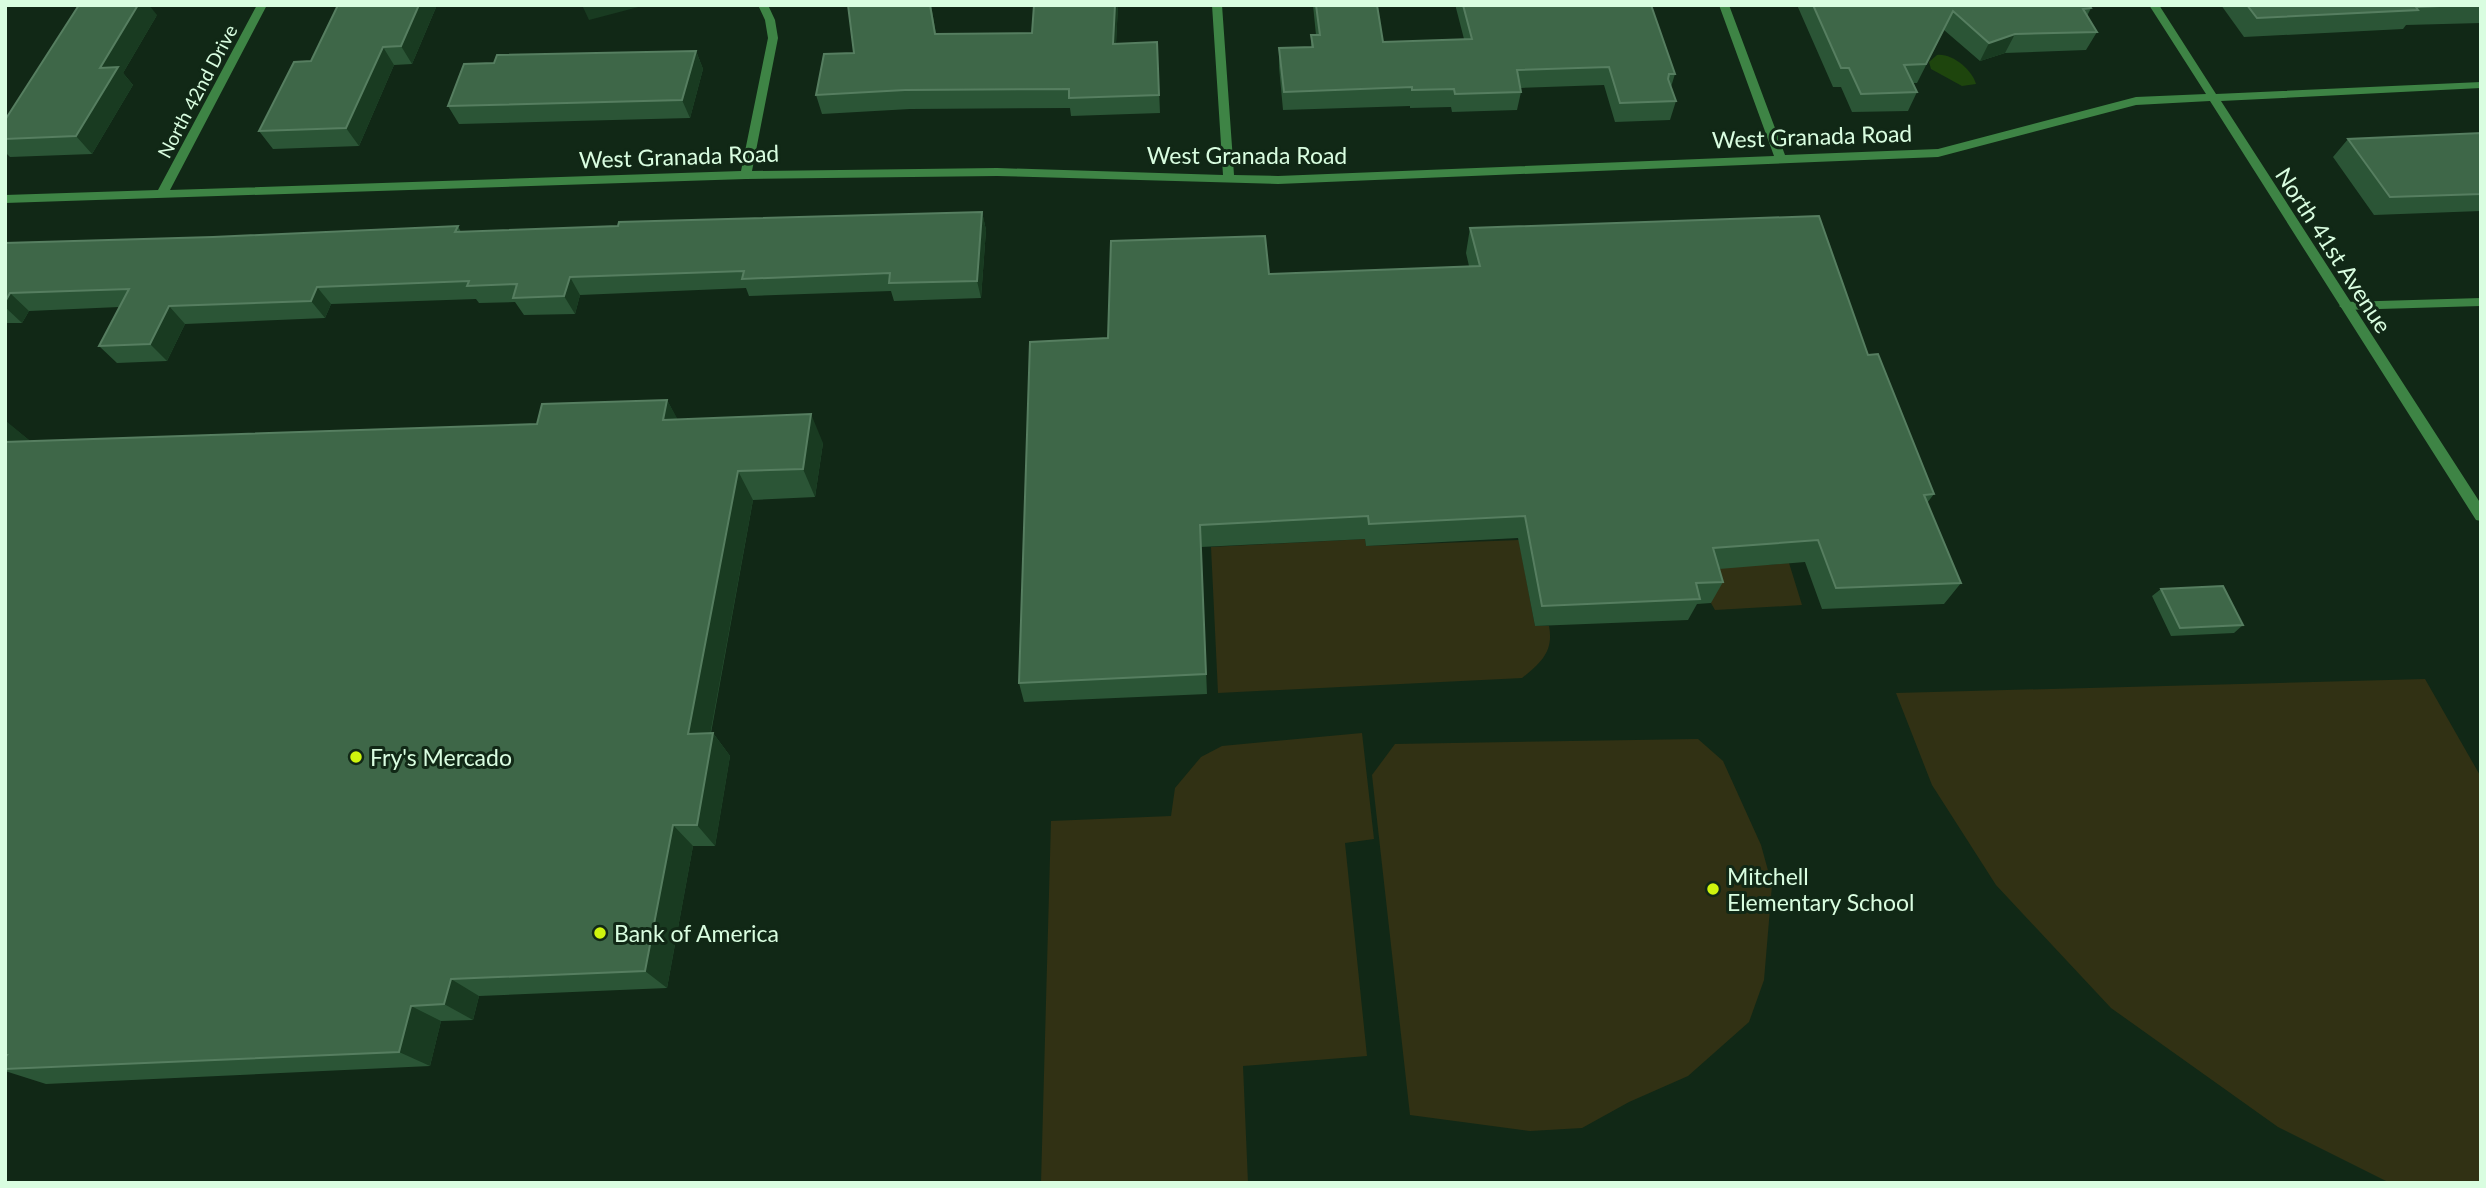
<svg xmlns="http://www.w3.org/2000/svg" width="2486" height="1188" viewBox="0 0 2486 1188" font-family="Lato,sans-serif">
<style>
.green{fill:#313114}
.water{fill:#1e450d}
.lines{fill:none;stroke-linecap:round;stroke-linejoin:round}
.service{fill:#3e8445;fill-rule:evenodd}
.minor{fill:#3e8445;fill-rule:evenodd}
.wall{fill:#2b5536}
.shaded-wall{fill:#193b21}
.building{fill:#3e6748;stroke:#567e60;stroke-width:2}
.poi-dot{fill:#cff50e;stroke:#112816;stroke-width:2.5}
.labels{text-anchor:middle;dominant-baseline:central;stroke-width:6;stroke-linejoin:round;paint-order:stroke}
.far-street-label{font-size:19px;fill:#d9fde0;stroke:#112816}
.street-label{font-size:23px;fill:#d9fde0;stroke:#112816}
.poi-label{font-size:23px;fill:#d9fde0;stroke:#112816;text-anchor:start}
</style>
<rect width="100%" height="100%" fill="#112816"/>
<!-- green -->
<path class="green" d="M1726,431l42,134 21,-2 13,42 -87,5 -4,-7z
M1365,539l1,7 153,-6 16,86h14c5,25 -8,37 -27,52l-304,15 -7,-146z
M2425,679l56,98v406h-91l-112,-56 -167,-119 -115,-123 -64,-100 -36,-92z
M1362,733l12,106 -29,4 22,213 -124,10 5,117h-207l10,-362 120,-5 4,-28 26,-31 21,-11z
M1698,739l25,22 38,84 11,40 -8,95 -15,42 -61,54 -59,26 -47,26 -52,3 -120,-16 -38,-340 23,-31z"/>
<!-- water -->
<path class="water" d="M1937,55c15,-2 35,15 39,29l-14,2 -31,-17 -2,-7z"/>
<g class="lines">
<!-- service -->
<path class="service" d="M2481,298v8l-136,4 -6,-4 6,-4z"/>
<!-- minor -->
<path class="minor" d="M257,5h10l-97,185 571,-19 27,-133 -3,-18 -7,-15h10l7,15 3,18 -26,133 245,-3 226,7 -11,-170h10l12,170 44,1 496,-20 -55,-151h10l56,150 153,-6 198,-52 70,-3 -57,-89h10l57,89 265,-12v6l-260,13 260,403v17l-5,-1 -266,-419 -74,4 -198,52 -660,27 -281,-8 -251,3 -741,24v-8l153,-5z"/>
</g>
<!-- wall -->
<path class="wall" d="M437,5l-25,59 -18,1 -35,81 -86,3 -14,-18 52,-70z
M848,5h83l5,29 96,-1 2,-28h84l-2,39 41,-2 3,71 -89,3 -1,-8 -160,1 -88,5 -6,-19 38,-42z
M1313,5h64l6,37 81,-3 -8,-31v-3h195l24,69 -4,13 5,14 -6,19 -55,2 -11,-37 -84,3 1,4 -4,18 -65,2 -1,-5 -41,1v-2l-127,4 -4,-43v-19l32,-1v-12h5z
M1797,5h292l2,3 -4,8 10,16 -11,18 -81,3 -25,8 -36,-31 -27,53h-5l5,9 -9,19 -56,1 -11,-25h-8z
M2221,5h260v18l-75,2 -3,4 -159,8z
M157,15l-34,58 10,12 -41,69 -82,3 -5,-5v-32z
M696,51l7,18 -13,49 -231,6 -11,-18 46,-43z
M2481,133v78l-107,4 -41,-58 15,-18z
M982,212l4,18 -5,68 -87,3 -3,-10 -142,5 -3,-8 -166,7 -5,19 -51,1 -9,-13 -36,1 -3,-4 -145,5 -6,14 -140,6 -18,37 -50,2 -18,-17 20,-39 -90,4 -7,12h-17v-80l208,-6 245,-11 3,6z
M1470,228l398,127 66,139 -7,9 34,80 -17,21 -122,5 -17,-47 -86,7 4,13 -12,21 -14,1 -9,16 -153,6 -17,-88 -152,8 -1,-7 -164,8 6,147 -183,8 -5,-19 89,-345 161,-64 200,-8 -3,-13z
M667,400l10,19 146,24 -8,54 -62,3 -42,233h2l17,23 -15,90h-22l-26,142 -188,8 -6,24 -32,1 -11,45 -384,18 -41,-13v-650l25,20 507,-17z
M2161,589l82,36 -9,8 -63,3 -19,-40z"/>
<!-- shaded-wall -->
<path class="shaded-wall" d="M138,5h11l8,10 -34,58 10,12 -41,69 -16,-18 24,-68z
M419,5h18l-25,59 -11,-18z
M582,5h64l-57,15z
M1115,5h3l-3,57 -2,-18z
M2015,34l-10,19 -25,8 9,-18z
M383,47l11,18 -35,81 -13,-18z
M696,51l7,18 -13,49 -8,-18z
M982,212l4,18 -5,68 -4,-17z
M570,277l10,18 -5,19 -11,-18z
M317,287l14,17 -6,14 -14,-17z
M10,293l19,18 -7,12 -17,-16v-5z
M169,306l16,18 -18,37 -17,-17z
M667,400l16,29 -20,-9z
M811,414l12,29 -8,54 -12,-28z
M6,421l35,29 -36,1z
M738,471l15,29 -47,257 -18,-23z
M713,733l17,23 -15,90 -18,-21z
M673,825l20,21 -26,142 -22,-17z
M451,979l28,17 -6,24 -29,-16z
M411,1006l30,15 -11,45 -31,-14z"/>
<!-- building -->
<path class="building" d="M79,5h59l-38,63 18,-1 -42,69 -71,3v-19z
M338,5h81l-18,41 -18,1 -37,81 -87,3 35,-69 17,-1z
M848,5h82l5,29 97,-1 2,-28h81l-2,39 44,-2 2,53 -90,3v-9l-164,1 -89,5 8,-41 30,-1z
M1316,5h61l6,37 89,-3 -9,-34h188l24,69h-6l-1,5 8,22 -56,2 -11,-36 -92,3 4,22 -66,2 -1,-5 -42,1v-3l-128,5 -5,-44 34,-1 -2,-12h9z
M1813,5h276l2,3 -8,1 14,23 -82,2 -26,9 -36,-32 -27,53 -22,1 13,27 -56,2 -12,-26h-8z
M2247,5h217l-48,2 2,3 -161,8z
M696,51l-14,49 -234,6 16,-42 30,-1 3,-8z
M2481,133v61l-91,3 -42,-58z
M982,212l-5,69 -88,2 1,-10 -148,6 2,-8 -174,6 -6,19 -51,2 4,-14 -50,2 2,-5 -152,6 -6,14 -142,5 -19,38 -51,2 30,-57 -119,4 -5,9v-59l208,-6 245,-11 -3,6 163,-6 1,-4z
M1819,216l49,139 10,-1 56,140 -10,1 37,88 -125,5 -18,-48 -105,8 10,34 -27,1 4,16 -158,7 -17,-90 -156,8 -1,-8 -168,9 6,149 -187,9 11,-341 78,-4 3,-97 154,-5 4,38 211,-8 -10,-38z
M667,400l-4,20 148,-6 -8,55 -65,2 -50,263 25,-1 -16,92h-24l-28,146 -194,8 -7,25 -33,2 -12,46 -394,17v-11l2,-3h-2v-613l532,-18 5,-20z
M2223,586l20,39 -63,3 -19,-39z"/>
<!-- markers -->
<g class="poi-dot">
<circle cx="356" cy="757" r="7"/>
<circle cx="1713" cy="889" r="7"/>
<circle cx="600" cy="933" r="7"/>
</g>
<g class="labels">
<!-- far-street labels -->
<g class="far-street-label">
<text transform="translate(197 91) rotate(-62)">North 42nd Drive</text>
</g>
<!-- street labels -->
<g class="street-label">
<text transform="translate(1812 136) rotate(-2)">West Granada Road</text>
<text x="1247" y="155">West Granada Road</text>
<text transform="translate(679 156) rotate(-2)">West Granada Road</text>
<text transform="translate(2334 250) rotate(57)">North 41st Avenue</text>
</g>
<!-- poi labels -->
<g class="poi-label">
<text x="370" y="757">Fry's Mercado</text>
<text x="1727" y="876">Mitchell<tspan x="1727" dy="26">Elementary School</tspan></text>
<text x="614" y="933">Bank of America</text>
</g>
</g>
<!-- border -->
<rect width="2486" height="1188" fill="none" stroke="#d9fde0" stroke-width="14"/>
</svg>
